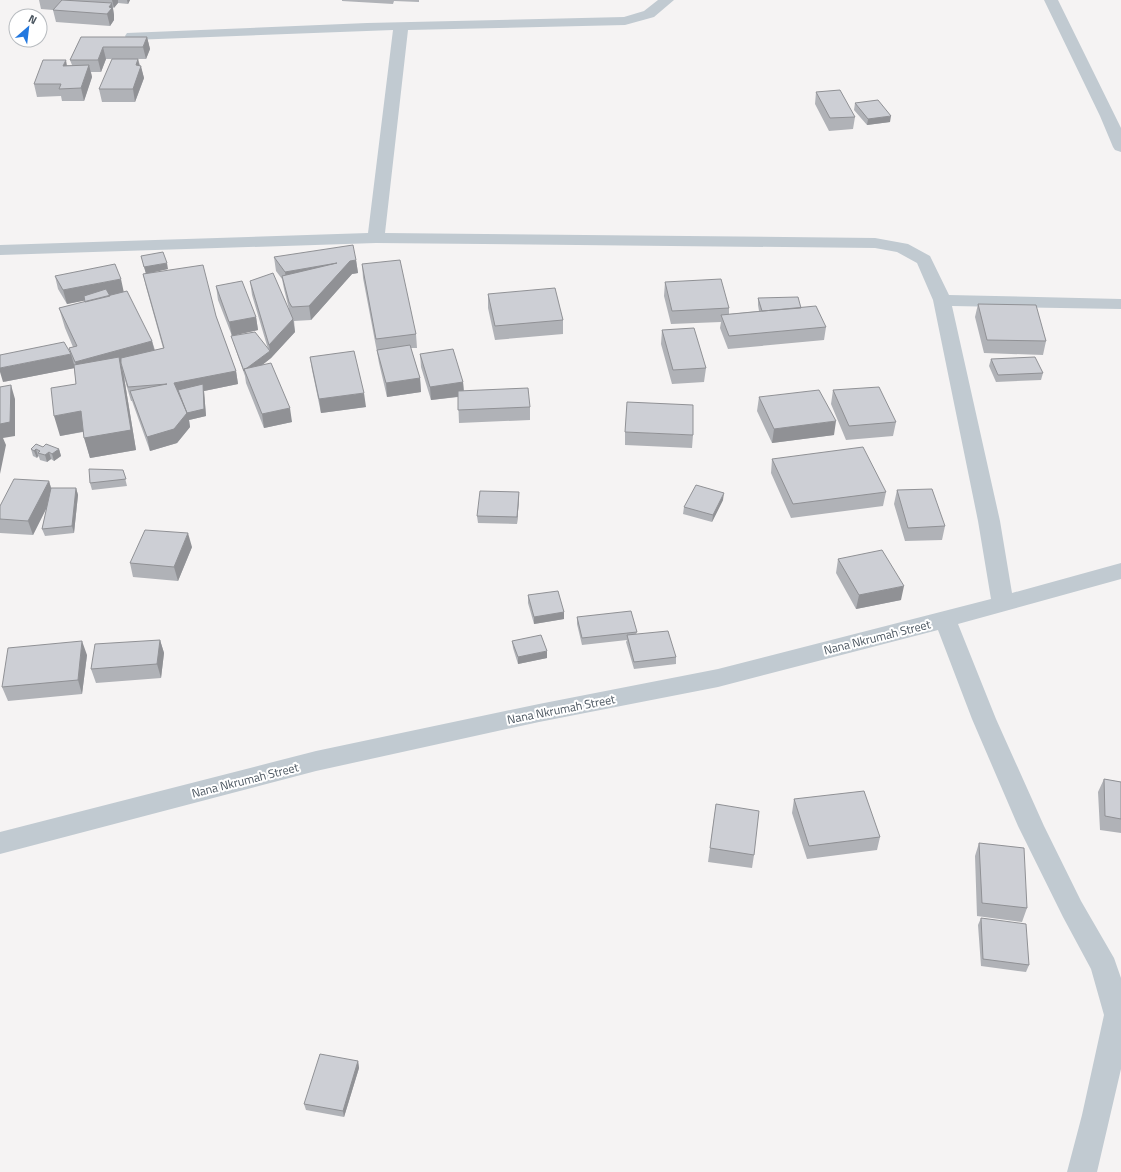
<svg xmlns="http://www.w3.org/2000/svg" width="1121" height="1172" viewBox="0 0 1121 1172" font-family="'Titillium Web',sans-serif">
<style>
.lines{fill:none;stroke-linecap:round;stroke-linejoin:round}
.minor{fill:#c1cad1;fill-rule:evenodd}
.wall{fill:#b0b2b7}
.shaded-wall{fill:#909195}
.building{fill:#cdcfd5;stroke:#909195}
.labels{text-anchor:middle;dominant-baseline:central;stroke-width:4;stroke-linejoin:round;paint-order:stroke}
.street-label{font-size:12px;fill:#4b5660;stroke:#fff}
</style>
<rect width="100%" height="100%" fill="#f5f3f3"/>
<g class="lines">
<!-- minor -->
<path class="minor" d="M658,0h16l-20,17 -29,8 -217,5 -23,203 490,5 33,6 22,12 19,39 172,4v10l-169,-3 48,215 12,72 109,-30v16l-163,45 38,95 48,107 37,75 33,57 7,20v91l-24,103h-30l15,-57 22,-100 -13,-46 -28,-52 -45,-91 -46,-107 -34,-89 -220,57 -179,35 -223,49 -316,83v-22l316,-81 223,-47 179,-35 273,-70 -13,-78 -45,-221 -16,-37 -20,-11 -22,-4 -499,-5 -376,12v-10l368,-12 25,-203 -261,10 -5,-1 -2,-3 2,-3 240,-10 257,-6 20,-6z
M1044,0h14l63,128v24l-6,-2 -2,-3 -13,-31z"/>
</g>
<!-- wall -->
<path class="wall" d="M39,0h91l-2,4 -10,-1 -5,5 1,7v5l-4,6 -54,-4 -3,-12 -12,-1z
M342,0h77v2l-25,-1 -1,3 -51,-3z
M81,37h66l3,12 -4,10h-8l2,6 4,13 -9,24h-33l-3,-13 33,-30h-26l-5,13h-10l1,5 -8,24h-22l-1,-5 -24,1 -3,-13 33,-19h5l-2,-5z
M816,92l39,25 -2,12 -24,2 -14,-27z
M855,103l35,19 -23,3 -13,-15z
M141,256l27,13 -16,3 64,44 20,55 2,13 -34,7 2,25 -17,4 1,7 -13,16 -27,8 -18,-50h-1l-7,-24 12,73 -46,8 -7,-26 -23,4 16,-52 -2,-16 -71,14 68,-28 -2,-6 4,-1 -8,-19 -6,-20 26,-6v-2l-18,4 -9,-15 -3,-13 69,16 28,49 3,9 8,-2 -17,-61 -3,-13 3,-1z
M274,257l82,3 2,13 -6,1 -41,46 -17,1v-1l1,12 -24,26 -9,7 30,57 -28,6 -18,-45 -1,-7 -12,-34 -1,-6 -14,-36 -2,-14 40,31 2,13 -26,5 36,14 -16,-54 -2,-14 39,28 -5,-20 -2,-10 -6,-8z
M362,264l54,70 1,14h-6l9,30 1,14 -34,5 -8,-34 -2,-11 -14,-74z
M665,282l64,26v6l30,-3 -1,-6v-7l43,10 25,19 -2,13 -96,9 -8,-21 1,-6 -50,2 -7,-28z
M488,294l75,26v14l-68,6 -7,-32z
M978,304l68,37 -3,14 -59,-2 -9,-36z
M662,330l44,38 -2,14 -32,2 -11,-40z
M420,354l43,28 1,9 66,16v13l-71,3 -1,-26 -27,3 -10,-33z
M310,357l56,50 -45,6 -9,-43z
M991,359l52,14 -2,7 -45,2 -7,-16z
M833,390l63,32 -3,14 -47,4 -15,-36z
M759,397l75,38 -62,8 -15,-32z
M625,432l68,3 -1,13 -67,-3z
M43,447l16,2 2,7 -7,5 -3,-2 -4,3 -7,-2 -1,-3 -1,-1 -1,2 -4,-2 -2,-7z
M772,459l114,33 -3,14 -92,12 -20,-45z
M123,470l4,16 -35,4 -2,-7z
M49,481l2,7h25l2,7 -4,38 -29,3 -3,-7 5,-22 -14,28 -33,-2v-27z
M897,490l48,36 -3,14 -37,1 -11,-37z
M519,492v7l-2,25 -39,-1 -1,-7z
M723,500l-11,22 -29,-8 1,-7z
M192,547l-14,34 -45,-4 -3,-14z
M838,559l63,41 -45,9 -20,-36z
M528,595l36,17v7l-30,5 -6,-21z
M577,617l60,15 -1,2 40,23v7l-42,5 -8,-27 1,-2 -45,5 -5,-21z
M160,640l4,13 -3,25 -65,5 -5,-14z
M512,641l35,17 -29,6 -5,-16z
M87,655l-5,39 -74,7 -6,-14z
M1104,779l17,3v51l-21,-3 -2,-38z
M794,799l86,38 -3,13 -70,9 -15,-46z
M716,804l38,51 -2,13 -44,-6z
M979,843l48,65 -5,14 -45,-6 -2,-60z
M981,918l48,47 -3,7 -45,-6 -3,-41z
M358,1061l1,7 -15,49 -38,-7 -2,-6z"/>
<!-- shaded-wall -->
<path class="shaded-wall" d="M112,0h6v3l-4,5z
M127,0h3l-2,4z
M112,3l2,12v5l-4,6 -3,-12 2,-7z
M147,37l3,12 -4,10 -3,-12z
M103,47l3,12 -5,13 -3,-12z
M138,59l2,10 1,-3 3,12 -9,24 -2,-13 3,-24z
M66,60l2,12 -5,-6z
M89,65l3,12 -8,24 -3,-13z
M891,116l-1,6 -23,3 1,-6z
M356,260l2,13 -6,1 -41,46 -2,-14 -22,-21 -2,-13z
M167,263l1,6 -22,5 -2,-7z
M121,279l3,14 -57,11 -4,-14z
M256,317l2,13 -26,6 -3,-14z
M293,319l2,13 -24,26 -24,19 -3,-7 26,-19 -1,-6z
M152,341l5,20 -36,2 3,14 12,73 -46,8 -6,-20 -3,-57 -6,-19z
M71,354l4,14 -72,14 -3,-10v-4z
M236,371l2,13 -34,7 2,25 -17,4 1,7 -13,16 -27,8 -3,-14 40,-24 -9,-23 1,6 -5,-13z
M420,378l1,14 -34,5 -1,-14z
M463,382l1,14 -33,4 -1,-13z
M11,385l4,14v37l-12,2 3,7 -6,29v-50z
M364,393l2,14 -45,6 -2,-14z
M290,408l2,14 -28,6 -2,-14z
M81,411l5,20 -26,5 -6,-20z
M836,421l-2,14 -62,8 2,-14z
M36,449l2,7 -1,2 -3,-7z
M59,449l2,7 -7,5 -2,-7z
M49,452l2,7 -4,3 -2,-7z
M49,481l4,14 -20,40 -5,-14z
M76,488l2,7 -4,38 -2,-7z
M519,492v7l-2,25v-7z
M724,493l-1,7 -11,22 1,-7z
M188,533l4,14 -14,34 -4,-14z
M904,586l-3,14 -45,9 3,-14z
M564,612v7l-30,5v-7z
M160,640l4,13 -3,25 -4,-14z
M82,641l5,14 -5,39 -4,-14z
M547,651v7l-29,6v-7z
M358,1061l1,7 -15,49 -1,-6z"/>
<!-- building -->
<path class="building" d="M62,0l50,3 -3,4 3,1 -5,6 -54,-4z
M81,37h66l-4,10h-40l-5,13h-28z
M112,59h26l-2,6 5,1 -8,23h-34z
M43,60h23l-3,6 26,-1 -8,23 -22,1 2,-5h-27z
M840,90l15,27 -25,1 -14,-26z
M878,100l13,16 -23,3 -13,-16z
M353,245l3,15 -6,1 -41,45 -17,1 -3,-5 -7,-26 55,-13 -52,9 -11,-15z
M163,252l4,11 -23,4 -3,-11z
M400,260l16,74 -40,5 -14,-75z
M115,264l6,15 -58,11 -8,-14z
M203,265l13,51 20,55 -62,12 13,30 -13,16 -27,8 -17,-46 37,-7 -39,3 -7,-24v-5l43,-10 -21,-74z
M273,273l20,46 -24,26 -19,-64z
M721,279l8,29 -57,3 -7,-29z
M242,281l14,36 -27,5 -13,-36z
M555,288l8,32 -68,6 -7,-32z
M106,289l4,7 -25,6 -1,-6z
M127,291l25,50 -77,21 -6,-14 8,-2 -18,-38z
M798,297l3,11 -39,3 -4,-13z
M978,304l58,1 10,36 -59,-1z
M816,306l10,21 -97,9 -8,-21z
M694,328l12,40 -33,2 -11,-40z
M255,332l15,19 -23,17 -3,1v2l-13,-35z
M64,342l7,12 -71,14v-13z
M410,345l10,33 -34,5 -9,-33z
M453,349l10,33 -33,5 -10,-33z
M354,351l10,42 -45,6 -9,-42z
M119,357l12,73 -47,8 -3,-27 -27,5 -3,-28 25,-4 -2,-19z
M1035,357l8,16 -45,2 -7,-16z
M271,363l19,45 -28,6 -18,-45z
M203,384l1,25 -17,4 -9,-23z
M11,385l-1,37 -10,2v-37z
M879,387l17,35 -47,4 -16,-36z
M528,388l2,19 -72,3v-19z
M819,390l17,31 -62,8 -15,-32z
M627,402l66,3v30l-68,-3z
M36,444l7,3 3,-3 13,5 -7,5 -3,-2 -4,3 -7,-2 2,-2 -4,-2 -2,2 -3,-2z
M863,447l23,45 -93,12 -21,-45z
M89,469l34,1 3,9 -36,4z
M14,479l35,2 -21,40 -28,-2v-13z
M696,485l28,8 -11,22 -29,-8z
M51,488h25l-4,38 -30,3z
M932,489l13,37 -37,2 -11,-38z
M480,491l39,1 -2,25 -40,-1z
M145,530l43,3 -14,34 -44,-4z
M882,550l22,36 -45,9 -21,-36z
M558,591l6,21 -30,5 -6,-22z
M631,611l6,21 -55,6 -5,-21z
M668,631l8,26 -42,5 -7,-27z
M541,635l6,16 -29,6 -6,-16z
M160,640l-3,24 -66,5 4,-25z
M82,641l-4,39 -76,7 6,-39z
M1104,779l17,3v37l-16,-3z
M864,791l16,46 -71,9 -15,-47z
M716,804l43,7 -5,44 -44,-7z
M979,843l45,5 3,60 -45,-5z
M981,918l45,6 3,41 -46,-6z
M320,1054l38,7 -15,50 -39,-7z"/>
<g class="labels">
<!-- street labels -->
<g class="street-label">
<text transform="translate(877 637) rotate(-14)">Nana Nkrumah Street</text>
<text transform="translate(561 709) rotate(-11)">Nana Nkrumah Street</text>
<text transform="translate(245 780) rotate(-14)">Nana Nkrumah Street</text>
</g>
</g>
<!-- north arrow -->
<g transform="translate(28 28) rotate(28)"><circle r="19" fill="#ffffff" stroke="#b7bbbf"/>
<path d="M0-3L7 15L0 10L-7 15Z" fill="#2378df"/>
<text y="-6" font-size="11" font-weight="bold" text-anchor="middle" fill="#4b5660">N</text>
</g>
</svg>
